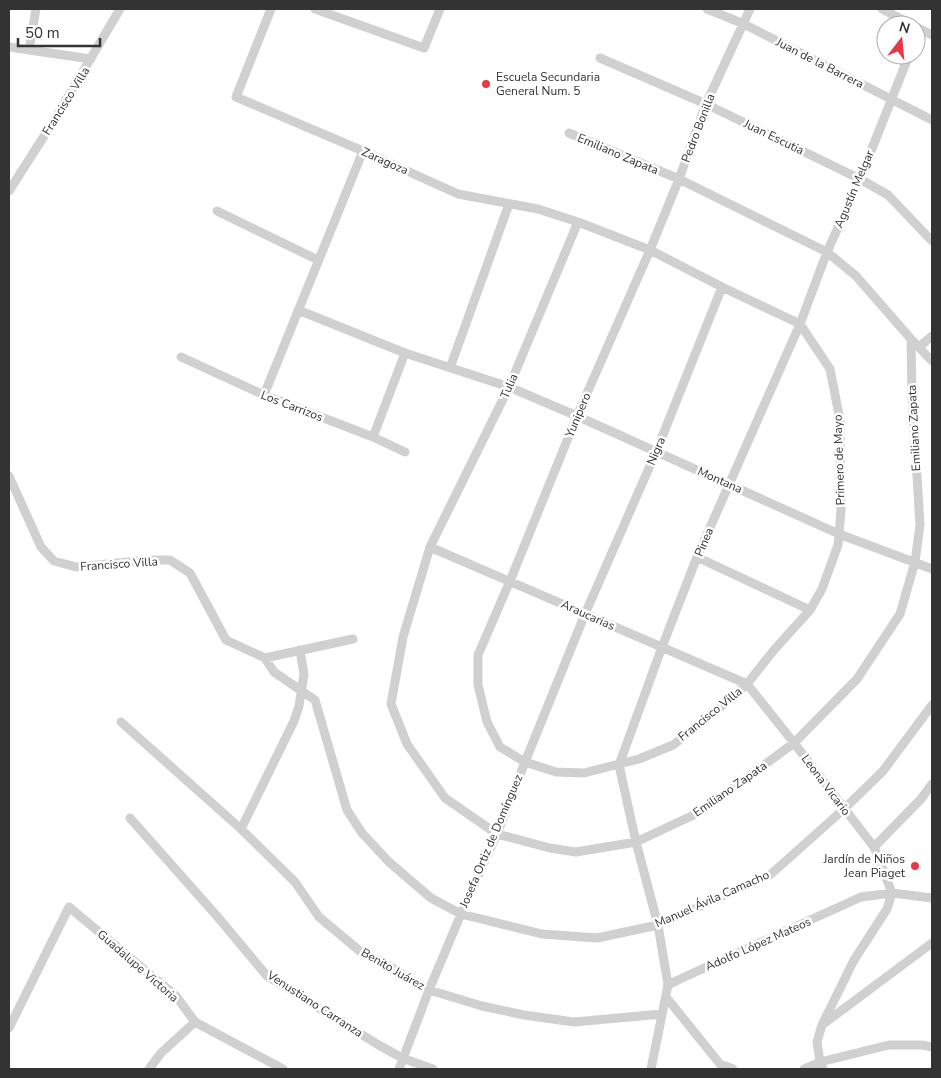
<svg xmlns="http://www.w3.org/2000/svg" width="941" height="1078" viewBox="0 0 941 1078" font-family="'Nunito Sans',sans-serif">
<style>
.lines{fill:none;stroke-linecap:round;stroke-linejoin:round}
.minor{stroke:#d0d0d0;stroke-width:9}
.poi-dot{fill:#e63946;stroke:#fff;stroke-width:2}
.labels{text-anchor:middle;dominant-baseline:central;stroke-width:5;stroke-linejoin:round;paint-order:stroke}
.street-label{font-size:12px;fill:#333;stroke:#fff}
.poi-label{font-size:12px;fill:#333;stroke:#fff;text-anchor:start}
</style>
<rect width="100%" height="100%" fill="#fff"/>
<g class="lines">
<!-- minor -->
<path class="minor" d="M271,9l-35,88 127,54 95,43 80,15 40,13 72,28 72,37 78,37 30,45 10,51 1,90 -2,24 -1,11 -16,44 -12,21 -36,40 -27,34 -44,38 -30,23 -34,14 -55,14 -28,-1 -31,-10 -25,-15 -13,-25 -9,-37v-30l32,-74 67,-165 73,-166 29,-71 27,-75 44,-95
M315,9l109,39 16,-39
M707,9l37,15 188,96
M882,9l31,16
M916,27l16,8
M9,47l82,12
M29,50l7,-41
M600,58l106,46 154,75 28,16 44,46
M569,133l110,46 148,73 29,24 55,63 21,22
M9,191l44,-69 67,-113
M217,211l101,49
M578,222l-69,165 -79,160 -27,90 -12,67 16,40 38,54 52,36 53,14 26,4 60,-10 64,-30 94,-69 63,-64 43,-65 15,-52 5,-37 -8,-131 -1,-55
M298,310l107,43 104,34 68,29 262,118 93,35
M919,347l13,-11
M181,357l83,38 109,42 32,15
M450,368l59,-164
M264,395l99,-244
M373,437l32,-84
M9,476l32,71 13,14 22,6 73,-7h21l20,13 36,67 39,18 88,-19
M430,547l317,137 47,59 80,104 18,46 -5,16 -33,51 -32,65
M697,557l113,53
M265,658l9,14 41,28 32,110 15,23 27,29 42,36 30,16 81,20 55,4 61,-13 112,-50 74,-66 39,-38 49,-66
M121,722l120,107 54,53 24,35 42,35 23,11 45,27 53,16 42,9 50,7 88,-8
M130,818l86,97 51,61 110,68 25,14 31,11
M241,829l53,-108 5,-15 5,-32 -4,-24
M874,847l47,-48 11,-15
M668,985l10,-5 183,-83 31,-4 40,5
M666,997l54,67 13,5
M9,1028l60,-121 107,89 19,26 88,47
M149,1069l12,-16 34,-31
M399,1069l30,-79 32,-76 36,-80 28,-72 60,-148 71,-162 66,-165
M651,1069l17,-84 -10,-60 -22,-83 -17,-77 43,-118 35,-90 103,-233 27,-72 33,-73 49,-124
M804,1069l16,-7 69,-17h33l10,2
M823,1069l-3,-7 -3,-20 5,-17 110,-82"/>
</g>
<!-- markers -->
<g class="poi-dot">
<circle cx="486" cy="84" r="5"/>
<circle cx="915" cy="866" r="5"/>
</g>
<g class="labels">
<!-- street labels -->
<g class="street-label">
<text transform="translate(820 63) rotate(27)">Juan de la Barrera</text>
<text transform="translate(66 101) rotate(-58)">Francisco Villa</text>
<text transform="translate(698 128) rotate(-69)">Pedro Bonilla</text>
<text transform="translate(774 137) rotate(26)">Juan Escutia</text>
<text transform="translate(618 154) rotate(23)">Emiliano Zapata</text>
<text transform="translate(385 161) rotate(24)">Zaragoza</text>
<text transform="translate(854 189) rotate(-67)">Agustín Melgar</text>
<text transform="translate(509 386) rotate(-66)">Tulia</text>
<text transform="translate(292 406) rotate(21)">Los Carrizos</text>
<text transform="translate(578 415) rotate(-67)">Yunipero</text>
<text transform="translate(914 428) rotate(-93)">Emiliano Zapata</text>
<text transform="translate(656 451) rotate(-67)">Nigra</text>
<text transform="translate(839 460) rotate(-92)">Primero de Mayo</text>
<text transform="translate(720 480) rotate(24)">Montana</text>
<text transform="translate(704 542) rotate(-67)">Pinea</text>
<text transform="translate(119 564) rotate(-4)">Francisco Villa</text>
<text transform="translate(588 615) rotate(24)">Araucarias</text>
<text transform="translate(710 714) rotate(-39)">Francisco Villa</text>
<text transform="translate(826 785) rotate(53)">Leona Vicario</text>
<text transform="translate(730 789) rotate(-35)">Emiliano Zapata</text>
<text transform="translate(491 841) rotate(-67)">Josefa Ortiz de Domínguez</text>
<text transform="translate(712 899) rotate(-24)">Manuel Ávila Camacho</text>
<text transform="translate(758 944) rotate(-24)">Adolfo López Mateos</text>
<text transform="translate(138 966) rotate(41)">Guadalupe Victoria</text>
<text transform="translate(393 969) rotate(30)">Benito Juárez</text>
<text transform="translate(315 1004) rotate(33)">Venustiano Carranza</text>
</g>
<!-- poi labels -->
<g class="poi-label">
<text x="496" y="77">Escuela Secundaria<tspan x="496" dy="14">General Num. 5</tspan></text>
<text x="905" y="859" text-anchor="end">Jardín de Niños<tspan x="905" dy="14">Jean Piaget</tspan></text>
</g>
</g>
<!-- border -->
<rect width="941" height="1078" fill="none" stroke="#333333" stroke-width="20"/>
<!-- north arrow -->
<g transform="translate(901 40) rotate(16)"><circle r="24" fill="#ffffff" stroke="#adadad"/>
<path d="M0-4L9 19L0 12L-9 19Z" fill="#e63946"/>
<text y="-8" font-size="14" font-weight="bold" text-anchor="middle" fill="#333333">N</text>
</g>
<!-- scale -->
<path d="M18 38v8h82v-8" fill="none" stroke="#333333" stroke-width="2.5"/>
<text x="25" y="38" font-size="15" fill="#333333" stroke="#ffffff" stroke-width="4" paint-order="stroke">50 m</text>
</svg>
